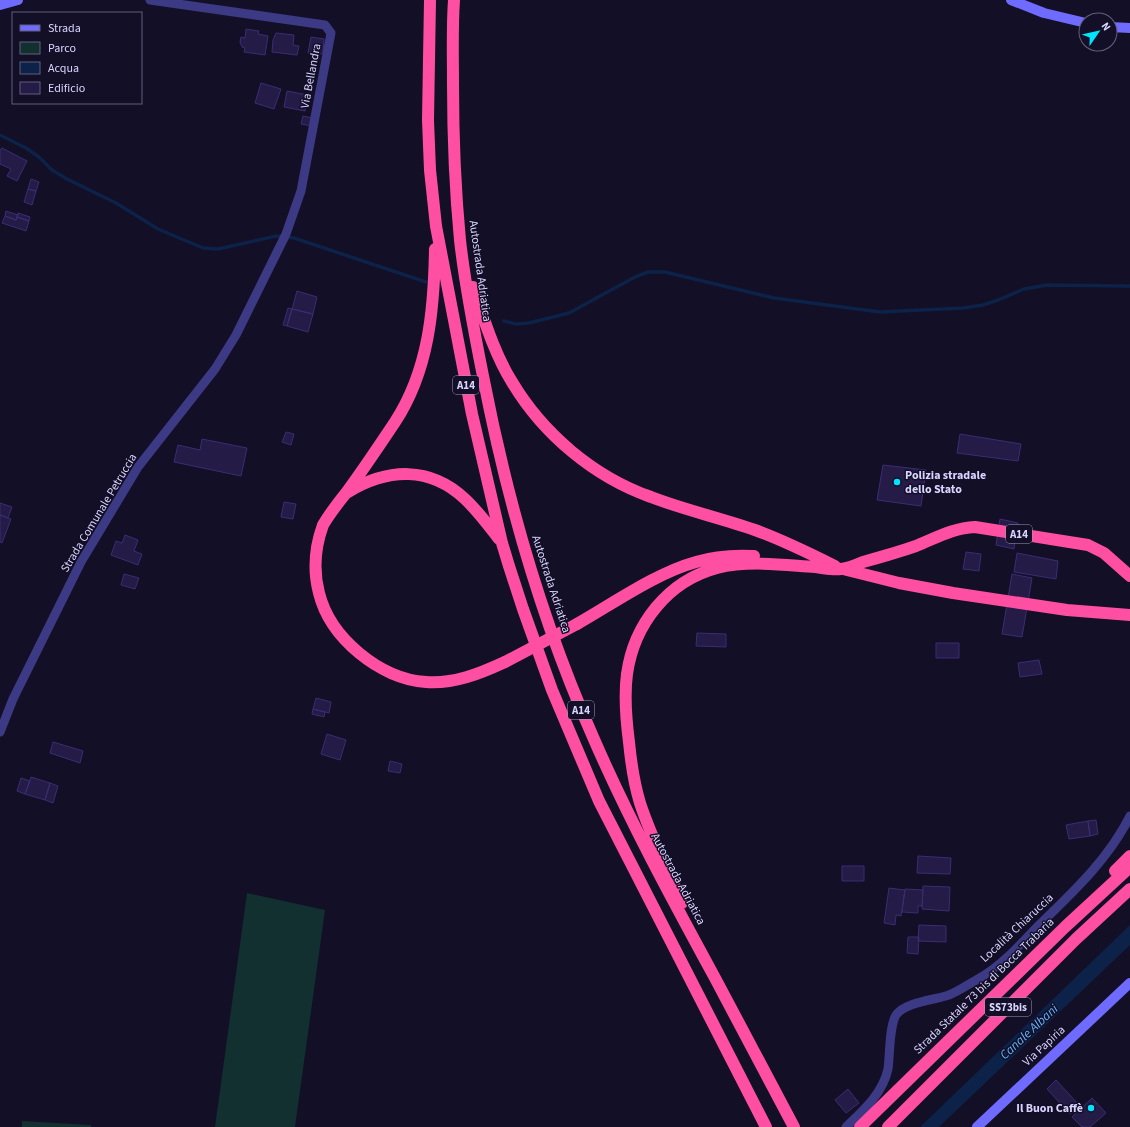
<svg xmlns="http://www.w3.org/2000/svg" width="1130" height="1127" viewBox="0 0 1130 1127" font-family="'Source Sans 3',sans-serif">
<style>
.green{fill:#12302f}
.water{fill:#0c2248}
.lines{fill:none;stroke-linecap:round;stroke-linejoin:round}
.stream{stroke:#0c2248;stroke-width:3.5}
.building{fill:#241b47;stroke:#3b2d73}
.street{stroke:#3d3a85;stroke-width:9}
.secondary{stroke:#6f6bff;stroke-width:10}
.highway{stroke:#ff4fa3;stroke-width:12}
.highway-bridge{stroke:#ff4fa3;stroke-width:12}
.poi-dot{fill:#00e5ff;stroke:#130f26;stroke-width:1.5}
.labels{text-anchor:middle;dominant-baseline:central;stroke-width:3;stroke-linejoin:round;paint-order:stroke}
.shield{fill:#130f26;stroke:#9e99be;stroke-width:1}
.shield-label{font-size:11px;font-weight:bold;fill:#d9d4ff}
.street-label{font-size:12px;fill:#d9d4ff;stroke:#130f26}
.poi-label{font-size:12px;font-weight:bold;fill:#d9d4ff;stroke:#130f26;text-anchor:start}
.water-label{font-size:13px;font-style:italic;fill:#62b6ff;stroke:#130f26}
</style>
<rect width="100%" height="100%" fill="#130f26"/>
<!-- green -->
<path class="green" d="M247,893l78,17 -30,217h-80z
M22,1121l69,4v2h-69z"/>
<!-- water -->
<path class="water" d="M1130,925v20l-191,182h-19z"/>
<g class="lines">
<!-- stream -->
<path class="stream" d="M0,135l26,13 13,9 13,13 15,9 49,24 42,26 45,19 15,1 58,-13 18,2 132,44
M504,321l12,3 13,-1 40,-10 66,-36 13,-5h17l109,26 106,14 83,-4 20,-3 15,-5 26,-11 23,-4 83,1"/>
</g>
<!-- building -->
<path class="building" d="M246,29l13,2 -1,3 10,2 -3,19 -21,-3 1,-4 -3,-1 -2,-5 1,-5 4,1z
M276,33l18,2 -1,10 6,1 -2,9 -25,-3 1,-12z
M311,37l13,2 -1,15 -15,-1z
M261,83l20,6 -7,20 -19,-6z
M287,91l21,4 -3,16 -21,-4z
M303,116l10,2 -1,8 -11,-2z
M2,148l25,13 -10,20 -10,-5 4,-7 -11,-5v-14z
M31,179l8,3 -3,9 -8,-2z
M28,189l8,2 -4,14 -8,-3z
M6,211l12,4 -2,5 -11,-4z
M18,213l12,4 -1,4 -12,-4z
M5,216l11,4 1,-3 12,4 -3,10 -24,-8z
M297,291l20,6 -4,17 -21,-5z
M288,308l4,1 -5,17 -4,-1z
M292,309l21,5 -5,18 -21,-6z
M286,432l8,2 -3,11 -9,-3z
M960,434l61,10 -3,17 -61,-8z
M202,439l45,9 -6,28 -67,-14 4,-17 22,5z
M883,465l43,5 -5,36 -44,-6z
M284,502l12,2 -3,15 -12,-2z
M0,503l12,4 -4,11 -8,-3z
M0,515l11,4 -9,24 -2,-1z
M1000,519l18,4 -4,26 -18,-4z
M125,535l13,5 -4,11 8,3 -4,11 -27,-10 5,-14 6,2z
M966,552l15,2 -2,17 -16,-2z
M1017,553l41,8 -2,18 -42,-7z
M124,574l15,4 -4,11 -14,-4z
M1012,574l20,4 -10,59 -20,-3z
M697,633l29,1v13l-30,-1z
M936,643h23v15h-23z
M1039,660l3,14 -22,3 -2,-14z
M316,698l15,4 -2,11 -16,-4z
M313,709l12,3 -1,5 -12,-3z
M327,734l19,6 -6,20 -19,-6z
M53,742l30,9 -3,12 -30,-10z
M390,761l12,3 -2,9 -12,-2z
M31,777l19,6 -5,17 -20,-6z
M21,778l9,3 -5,13 -8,-3z
M50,783l8,3 -5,17 -8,-3z
M1096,820l2,14 -8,2 -2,-15z
M1088,821l2,15 -21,3 -3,-14z
M918,856l33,2 -1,16 -33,-1z
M842,866h22v15h-22z
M923,886l27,1 -1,24 -27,-2z
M889,888l16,2 -4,26 -5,-1 -1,10 -11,-2z
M905,889l18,1 -1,16h-4v7l-16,-1z
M919,925l27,1v16l-28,-1z
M908,937h11l-1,17 -11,-1z
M1056,1080l23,25 -9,9 -23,-25z
M848,1089l11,14 -13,10 -11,-13z
M1092,1098l14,15 -16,14h-8l-10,-10z"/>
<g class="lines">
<!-- street -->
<path class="street" d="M0,732l13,-33 68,-137 57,-95 77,-98 21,-34 50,-101 15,-43 30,-158 -6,-8 -175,-25
M846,1127c17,-16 37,-34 42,-58 2,-14 1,-42 8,-54 9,-13 39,-15 53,-20 10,-4 20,-11 29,-16 23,-13 41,-33 59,-52 35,-34 71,-67 93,-111"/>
<!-- secondary -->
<path class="secondary" d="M1011,0l33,13 42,10
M0,5l18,-5
M1110,27l20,1
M977,1127l153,-144"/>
<!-- highway -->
<path class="highway" d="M430,0l-2,120 2,50 6,56 36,188 30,129 7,23 14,43 29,81 47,111 167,326
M454,0c-2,28 -1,56 -1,84 0,52 2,104 7,156 5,46 14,91 23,136 24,124 59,246 110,361 36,83 79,162 122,241 27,50 52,99 79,149
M435,249c-1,60 -6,121 -40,173 -16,24 -32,48 -49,71 -8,10 -16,20 -23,32 -8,22 -10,45 -4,68 11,45 61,86 107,89 28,2 53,-8 79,-20
M473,287c11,32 21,66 39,95 31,52 82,95 139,115 34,13 70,21 104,33 28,10 54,23 80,36
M348,492c40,-24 82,-26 117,7 13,12 23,26 34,40
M843,569l56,14 54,10 114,17 63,5
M577,624c37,-21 79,-51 119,-62 19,-6 39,-7 58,-6
M1115,871l15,-15
M682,903c-14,-33 -31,-66 -42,-100 -6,-20 -9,-40 -11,-61 -3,-23 -5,-46 -2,-68 7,-50 41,-93 90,-106 32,-8 66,-3 98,-1 8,1 18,3 26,2 7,-1 15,-4 22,-7 18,-5 36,-10 53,-16 20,-8 37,-18 59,-19l113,18 16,8 26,23
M860,1127l205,-200 65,-60
M888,1127l188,-188 54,-50"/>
<!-- highway-bridge -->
<path class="highway-bridge" d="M505,662l72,-38"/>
</g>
<!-- markers -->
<g class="poi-dot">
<circle cx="897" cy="482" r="4"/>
<circle cx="1091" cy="1108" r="4"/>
</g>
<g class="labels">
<!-- shield labels -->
<g class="shield">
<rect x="453" y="376" width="26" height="18" rx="3"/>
<rect x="1006" y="525" width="26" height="18" rx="3"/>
<rect x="568" y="701" width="26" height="18" rx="3"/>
<rect x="985" y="998" width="46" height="18" rx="3"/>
</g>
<g class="shield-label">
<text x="466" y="385">A14</text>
<text x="1019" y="534">A14</text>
<text x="581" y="710">A14</text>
<text x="1008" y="1007">SS73bis</text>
</g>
<!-- street labels -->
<g class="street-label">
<text transform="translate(311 76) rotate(-79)">Via Bellandra</text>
<text transform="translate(480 271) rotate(82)">Autostrada Adriatica</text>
<text transform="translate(99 513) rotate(-59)">Strada Comunale Petruccia</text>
<text transform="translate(551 584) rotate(72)">Autostrada Adriatica</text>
<text transform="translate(678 879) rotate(62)">Autostrada Adriatica</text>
<text transform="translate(1017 928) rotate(-43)">Località Chiaruccia</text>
<text transform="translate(984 986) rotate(-44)">Strada Statale 73 bis di Bocca Trabaria</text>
<text transform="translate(1044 1046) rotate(-43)">Via Papiria</text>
</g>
<!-- poi labels -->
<g class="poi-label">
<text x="905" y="475">Polizia stradale<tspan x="905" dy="14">dello Stato</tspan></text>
<text x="1083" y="1108" text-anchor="end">Il Buon Caffè</text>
</g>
<!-- water labels -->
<g class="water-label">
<text transform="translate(1029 1032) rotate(-43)">Canale Albani</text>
</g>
</g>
<!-- legend -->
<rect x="12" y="12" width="130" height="92" fill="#130f26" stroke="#625e7d"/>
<rect x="20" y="25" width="20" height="6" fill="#6f6bff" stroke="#625e7d"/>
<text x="48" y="32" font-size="12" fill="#d9d4ff">Strada</text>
<rect x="20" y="42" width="20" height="12" fill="#12302f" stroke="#625e7d"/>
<text x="48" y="52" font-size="12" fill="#d9d4ff">Parco</text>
<rect x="20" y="62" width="20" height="12" fill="#0c2248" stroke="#625e7d"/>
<text x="48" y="72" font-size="12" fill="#d9d4ff">Acqua</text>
<rect x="20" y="82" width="20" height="12" fill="#241b47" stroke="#625e7d"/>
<text x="48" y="92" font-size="12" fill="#d9d4ff">Edificio</text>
<!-- north arrow -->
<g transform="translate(1098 32) rotate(56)"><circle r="19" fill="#130f26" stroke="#625e7d"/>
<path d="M0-3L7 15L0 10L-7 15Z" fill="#00e5ff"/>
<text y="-6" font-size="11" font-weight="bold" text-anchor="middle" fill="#d9d4ff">N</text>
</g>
</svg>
